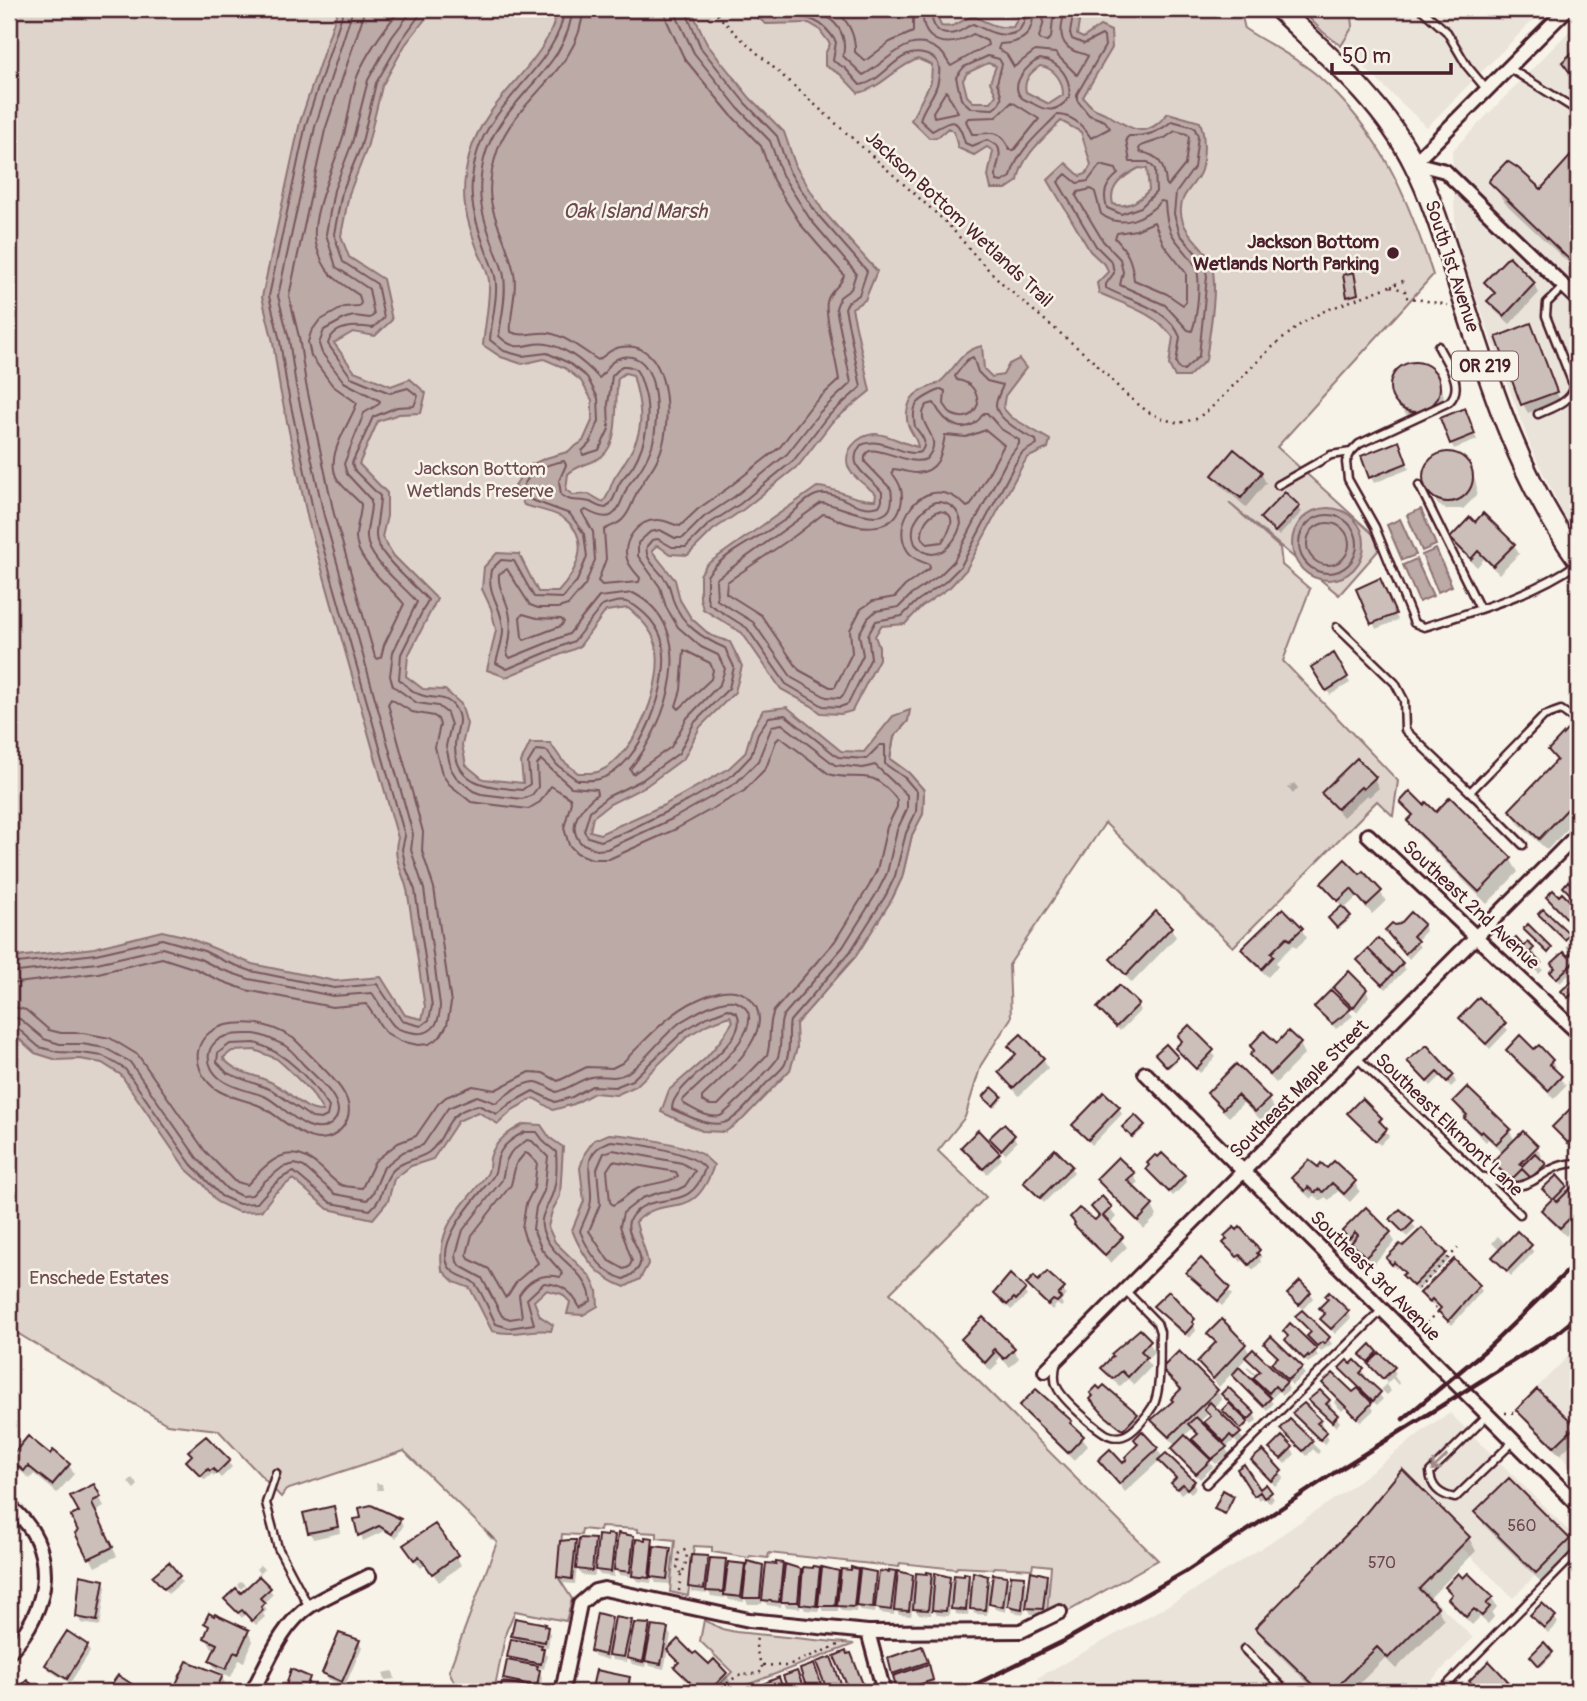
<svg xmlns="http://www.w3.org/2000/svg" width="1587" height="1701" viewBox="0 0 1587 1701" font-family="Pangolin,sans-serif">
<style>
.built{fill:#eae3da}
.green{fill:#ded4cc;stroke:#947a7c;stroke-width:2;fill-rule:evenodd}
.water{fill:#bcaaa7;stroke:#8e7275;stroke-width:2;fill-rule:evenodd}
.shadow{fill:#0003;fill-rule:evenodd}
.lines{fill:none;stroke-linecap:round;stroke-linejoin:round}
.shore{stroke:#78575d;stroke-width:2}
.building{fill:#ccbfb9;stroke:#4a1f2b;stroke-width:2}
.service-casing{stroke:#4a1f2b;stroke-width:11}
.minor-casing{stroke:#4a1f2b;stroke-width:18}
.primary-casing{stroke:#4a1f2b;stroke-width:24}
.path{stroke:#4a1f2b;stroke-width:2.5;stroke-dasharray:2 5;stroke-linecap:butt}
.service{stroke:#f7f3e8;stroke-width:6}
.minor{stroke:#f7f3e8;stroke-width:12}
.primary{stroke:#f7f3e8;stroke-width:19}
.rail{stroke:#4a1f2b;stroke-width:4.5}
.oneway{stroke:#a0898a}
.poi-dot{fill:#4a1f2b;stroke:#f7f3e8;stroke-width:2.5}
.labels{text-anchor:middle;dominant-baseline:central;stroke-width:5;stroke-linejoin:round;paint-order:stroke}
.number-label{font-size:16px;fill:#6a474e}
.shield{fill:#f7f3e8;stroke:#7e5f64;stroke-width:2}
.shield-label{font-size:18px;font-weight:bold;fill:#4a1f2b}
.street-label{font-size:19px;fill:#4a1f2b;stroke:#f7f3e8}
.poi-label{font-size:19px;font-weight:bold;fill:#4a1f2b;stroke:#f7f3e8;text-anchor:end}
.park-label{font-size:19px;fill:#6f4c53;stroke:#f7f3e8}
.water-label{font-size:21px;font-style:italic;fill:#6c4950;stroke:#f7f3e8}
</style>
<rect width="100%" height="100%" fill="#f7f3e8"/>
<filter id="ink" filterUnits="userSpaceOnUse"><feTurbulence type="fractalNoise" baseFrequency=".0143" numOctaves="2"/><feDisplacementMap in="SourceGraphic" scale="14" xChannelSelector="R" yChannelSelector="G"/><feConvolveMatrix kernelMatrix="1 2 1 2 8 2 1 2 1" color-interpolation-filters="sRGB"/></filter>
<g filter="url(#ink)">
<!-- built -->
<path class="built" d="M1351,9h193l-117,118 -86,-81 12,-20z
M1578,22v514l-16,-24 -31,-64 -75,-206 -4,-91z
M1578,1346v127l-63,-63z
M1450,1413l124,123 -61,62 -51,-50 -40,39 51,51 -53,54h-369l-14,-14 153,-85 70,-44 83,-56 89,-69z"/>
<!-- green -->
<path class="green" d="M9,9h1231l5,20c23,15 52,29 73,47 64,58 89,120 115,199l-156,172 107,97 -45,51 -110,-92 51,45 2,17 28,24 -27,72 115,120 -5,35 -16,-15 -144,146 -128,-124 -96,142 2,53 -30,47 -16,52 -27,34 48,46 -96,96 268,267 -112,64 5,-58 -18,-2 -1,5 -38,-2v2l-37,-2 -1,2 -56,-6 -1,4 -130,-14 -1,5 -18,-2 -1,2 -37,-6v-5l-18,-1 -6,50 -18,-4 5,-52 -18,-2v-5l-19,-1v-3l-37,-2 -1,4 -18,-2 -1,6 -19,-1 -4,43 14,22 -6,22 -51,-10 -9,21 -12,60h-35l-10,-21 48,-129 -93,-91 -118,39 -5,7 -63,-67 -51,-6 -158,-96zM908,721l-14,16 -4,22 19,14 15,17 -1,24 -11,21 -10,43 -10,21 -36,57 -55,62 -97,-94z
M1300,9h51l2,17 -12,20 -18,-14z
M704,1620l18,9 14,3 118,12 -126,48h-16l20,-20 -32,-31z"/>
<!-- water -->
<path class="water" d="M338,9h95l-28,36 -23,41 -15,62 -18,46 -8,42 8,21 34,22 9,41 -17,16 -22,-4 -19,11 20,28 37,15 19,-7 16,14 -5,20 -22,1 -21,7 -19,43 28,29v23l-5,21 12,19 43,43 -29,57 -2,20 17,13 22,1 16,14 6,20 -5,21 4,20 17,14 40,4 -2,-21 9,-19h20l12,17 16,13c7,0 16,1 22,-2 36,-15 67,-92 55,-129 -4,-14 -16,-25 -27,-34l-22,3 -27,36 -73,30 -19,-7 9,-40 -5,-22 -9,-19 2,-22 13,-14 22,1 19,38h20c18,-19 34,-51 8,-72 -9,-8 -30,-11 -42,-15l-9,-19 11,-19 20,-9 21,-6 16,-11 9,-20v-21l-11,-19 -16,-13 -21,-9 -22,5 -21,-7 -18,-12c2,-21 7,-43 6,-64 -1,-10 -7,-21 -11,-30 -14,-37 -19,-59 -8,-98 15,-56 81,-92 87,-144h134l16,35 43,54 34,34 12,35 27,44 54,60 -12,29 -13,8 18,83 -38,31 -33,43 -55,44 -31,21 -25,25 -18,-1 -13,-9 -5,6 23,29 5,20 11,18 19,17 20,7 12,24 -7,26 -35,35 -16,31 -38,28 -36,18 -17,13 -3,14 10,3 64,-29 64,-36 17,-16 7,-23 11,-20 24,-3 54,44 23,1 29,-36 17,-6 -2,11 -14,16 -4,22 19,14 15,17 -1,24 -11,21 -10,43 -10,21 -36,57 -60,68 1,24 -7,22 -47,49 -18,13 -23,-1 -41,-19 8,-22 37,-32 15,-18 12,-19 -3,-5 -22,8 -20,12 -52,50 -20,9 -22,-2 -20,11 -21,6 -19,-12 -20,11 -16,15 -20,-12 -20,9 -25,38 -22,7 -17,13 -6,22 -15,18 -45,-10 -35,-30 -18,14 -14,18 -23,1 -21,-10 -14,-18 -17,-15 -65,-94 -19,-12 -22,-4 -23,1 -22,-7 -26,-23v-72l85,-10 68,-17 22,5 68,28 83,17 46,-4 24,38 17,4 3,-12c-6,-37 -11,-75 -17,-112 -3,-21 -17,-36 -10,-57l-90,-318 -28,-131 -7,-47 -11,-45 38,-175zM625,373l8,2c13,49 10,61 -18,102 -5,8 -5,17 -12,25l-14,-8 -16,1 -7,-5 2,-16c10,-10 23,-9 34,-18 19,-15 12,-54 16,-78zM255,1050l22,9 9,8 25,25 12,19c-18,1 -32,-18 -47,-26 -18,-11 -39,-10 -53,-27l9,-7z
M746,9h193l-1,9 3,8c15,3 19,-6 32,-10 15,7 24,13 40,11l4,-7 1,-11h63l-4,26 6,3 17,-12 11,5 1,17 -29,49c13,16 12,10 27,19 24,14 36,24 58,-3l32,9c5,12 5,34 1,48 -5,16 -22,23 -20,43 2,22 23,31 30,50 8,22 -2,73 -5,97l-18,17h-13l-6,-12 4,-28c-18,-24 -47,-32 -74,-44l-2,-10 11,-11 -2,-6 -16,-15 -42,-71 18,-17 14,13 6,-2 5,-9 -10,-33 -20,-11c-17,17 -40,35 -43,60l-12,8h-15l-3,-13 5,-25 -6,-4 -13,8 -16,-7 -4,-16 -6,-4 -10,9 -9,1 -18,-18 20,-38 1,-17 -14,-6c-23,8 -36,29 -60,34l-18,-19 -15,-8v-12l5,-10 -11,-15 -10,-6 -43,1zM988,63l8,3 -6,16 6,13 -5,7h-18l-6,-6 -4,-16 4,-7zM1040,66c15,2 23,15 23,29l-14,9 -23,-12c-3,-12 4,-19 14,-26zM1139,168l8,1 2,21c-9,10 -22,19 -36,14 -5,-18 11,-28 26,-36z
M982,346l2,23 8,8 11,-2 6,-11 10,-5 7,9 -21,28 -2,12 8,9 39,23 -2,8 -21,10 -6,10 -55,102 -16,17 -29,20 -16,17 -24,2 -6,10 4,11v12l-27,52 -11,3 -20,-1 -9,-7 -31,-17 -39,-56 -39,-24 -3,-11v-23l6,-10 111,-78c21,1 37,14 58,13l1,-6c-8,-7 -19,-14 -25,-22 -12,-18 6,-38 25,-38 15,1 27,10 42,13 -2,-14 -13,-17 -11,-35 1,-5 2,-11 6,-15 7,-9 20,-9 28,-16 16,-14 18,-30 41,-35z
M1292 544a36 36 0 1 1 72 0a36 36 0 1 1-72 0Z
M1421,509l15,36 -14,6 -15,-36z
M1400,519l16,36 -14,5 -15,-35z
M1436,549l16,37 -14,6 -16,-37z
M1416,559l17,37 -14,6 -16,-37z
M524,1124l17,1 9,13 13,9 -3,49 -8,15 -4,16 7,15 35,34 7,14 1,16 -15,9 -16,-1 3,-12 -8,-8 -16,-4 -12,11 6,15 13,9 -2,6c-22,-3 -34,6 -59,0l-22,-43 -16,-6 -12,-12c-6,-47 21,-62 45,-96 3,-5 2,-10 3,-16 4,-17 20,-27 34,-34z
M609,1134c20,1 76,10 92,20 5,3 9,8 13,11 -21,62 -47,25 -78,57 3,15 10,27 12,42l-8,15 -15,8c-28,-10 -42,-30 -53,-57l12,-29 -4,-33 5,-15 9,-13z"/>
<!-- shadow -->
<path class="shadow" d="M1575,154h3v118l-73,-69 -14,-21 50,10z
M1486,282l48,2 5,9 -29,31 -15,-13 -6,-9 6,-7z
M1535,335l25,66 -32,12 -5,-9z
M1414,364l9,2 8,5 11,18 2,8 -2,9 -5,8 -16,7 -16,-7 -12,-18 -1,-8 1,-9 5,-8 7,-5z
M1468,416l9,24 -23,9 -3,-6z
M1401,449l8,20 -35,14 -3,-6z
M1234,451l27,22 5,10 -20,24 -27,-23 -5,-9z
M1448,454l16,7 11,18 2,9 -1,8 -13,13h-17l-8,-4 -11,-18 -2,-9 2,-9 12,-13z
M1298,507l4,5 -23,24 -17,-18z
M1483,515l31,30 5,9 -20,20 -15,-15 -7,8 -20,-19 -5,-9 23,-15z
M1383,586l15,34 -22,9 -17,-39z
M1333,655l17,28 -20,12 -16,-27z
M1570,729l8,8v81l-31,32 -29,-27 -7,-13 46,-47 -7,-13z
M1374,778l5,10 -10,9 -2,-2 -24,22 -20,-24z
M1294,783l4,5 -5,6 -5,-6z
M1450,800l61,60 7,12 -31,32 -70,-70 -8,-12 4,-4 -11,-16 22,5 12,8z
M1323,883l57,9 6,9 -14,13 -15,-17 -14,13 8,9 -12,10 -7,-8 11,-13z
M1423,925l3,6 -10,10 4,6 -11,12 -14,-17z
M1171,928l5,9 -44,46 -14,-15 -6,-9z
M1301,929l6,9 -11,10 -3,-3 -17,17 2,4 -10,11 -19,-18 -5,-9z
M1571,942l7,6v18l-18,17 -5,-5 17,-24 -6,-7z
M1512,945l20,4 4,6 -3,3 10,12 -4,4z
M1359,961l43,3 3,6 -19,19z
M1578,977v20l-6,5 -8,-11z
M1335,989l31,1 3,6 -12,16z
M1331,992l22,24 -17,13 -20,-22z
M1479,999l29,31 -18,19 -29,-31z
M1137,1005l4,5 -21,21 -21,-23z
M1189,1028l27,29 -16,16 -23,-24 6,-7z
M1288,1033l12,11 5,10 -29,29 -18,-19 -6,-9 3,-3 -3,-6h25z
M1011,1046l32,13 5,9 -29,28 -19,-23 17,-16z
M1427,1048l26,28 3,6 -5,5 -10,-11 -10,10 -18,-19 -4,-5z
M1508,1050l26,2 18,9 5,9 -2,2 11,14 -12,13 -41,-40z
M1158,1057l19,1 1,2 -9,8z
M1236,1067l32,32 6,9 -13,12 -18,-17 -14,14 -14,-14 -6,-9z
M1001,1097l1,2 -7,8 -8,-7z
M1362,1101l19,18 3,6 -2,2 7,9 -9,9 -31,-32z
M1455,1102l54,28 6,11 21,6 6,9 -4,3 11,15 -12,12 -9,-9 -11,11 -17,-17 -6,-9 9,-9 -15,-14 -2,3 -15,-15z
M1578,1103v45l-4,3 -14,-15 -6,-9z
M1119,1108l3,6 -30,31 -18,-20z
M1143,1126l2,2 -11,10 -8,-8z
M1013,1136l4,6 -12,12 -13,-15z
M963,1147l35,7 4,5 -15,15z
M1070,1167l4,5 -30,31 -19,-21z
M1148,1169l36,7 3,6 -14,14z
M1318,1170l36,12 6,9 -10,11 -12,-11 -9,9 -4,-3 -4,4 -7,-6 -3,4 -12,-11 -6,-9z
M1133,1174l5,9 -5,5 19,18 5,10 -13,13 -40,-41 -6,-9z
M1575,1186l3,4v34l-12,12 -18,-17 -5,-9 9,-9 -7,-11 21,-3 3,5z
M1102,1199l14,18 -7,8 18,22 -16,16 -30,-29 -9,-16 23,5 5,-5 -7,-10z
M1400,1211l16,17 -9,9 -15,-18z
M1240,1230l22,27 -2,2 1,3 -8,8 -9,-11 -3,3 -16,-19z
M1344,1232l46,1 5,9 -23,23 -13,-13z
M1517,1233l17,19 -23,24 -17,-19 6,-6 -8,-8 6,-7 8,9z
M1445,1254l4,6 -32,31 -10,-10 -3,-6 2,-1 -8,-7 -2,2 -8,-10z
M1201,1260l31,35 -10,11 -31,-27 -3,-5z
M1039,1283l24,7 3,5 -5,6 2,4 -2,2 -4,-3 -5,6 -24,-26z
M1478,1286l4,5 -30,34 -8,-8 -4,-6 2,-1 -6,-7 -3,3 -11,-13z
M1024,1291l3,5 -16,14 -15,-16z
M1310,1293l3,5 -10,11 -14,-15z
M1156,1306l37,14 3,11 -7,7 -10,-10 -2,2z
M1321,1308l26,4 4,6 -16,16 -13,-15 4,-4z
M1297,1317l31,21 4,6 -11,7 -12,-15 3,-3z
M1140,1331l15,20 -9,9 5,7 -17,18 -6,-6 -9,8 -15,-19z
M1285,1331l30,19 3,6 -10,7 -18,-17z
M1210,1335l35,10 5,9 36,29 3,6 -6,6 -4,-4 -6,6 -7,-5 7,12 -6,6 -30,-29 -5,-8 -13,14 -20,-25 16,-17zM1247,1357l14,16 -4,3 -9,-10 -2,2 9,8 7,15 -24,-24z
M963,1339l50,10 6,9 -9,9 -10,-10 -3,4 1,3 -7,7 -23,-23z
M1271,1339l34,35 -13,11 -15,-16 2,-11 -12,-14z
M1578,1349v16l-6,-10z
M1377,1353l16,15 3,6 -2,2 5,7 -1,2 -6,-7 -6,7 5,6 -4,4 -6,-6 6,-6 -23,-26z
M1163,1369l54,22 5,9 -8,8 29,31 -5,5 -4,-4 -6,6 -6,-4 7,12 -13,10 -10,-9 7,12 -13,12 -24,-24 -3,-6 3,-3 -18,-17 -5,-9 22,-18 6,-11 -13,-13zM1208,1414l4,3 -6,6 7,11 -14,-12zM1193,1428l6,7 -5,4 7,12 -17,-15z
M1341,1369l21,1 4,6 -3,2 20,21 -6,6 -14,-13 -2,2 13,16 -13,12 -15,-15 -4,4 -7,-7 -1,-2 3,-4 -12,-14 28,11 7,-6z
M1100,1391l37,24 3,6 -13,14 -18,-14 -14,-16z
M1223,1395l31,19 3,6 -5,5 -8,-8 3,8 -4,5 -19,-20 7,-6z
M1310,1400l19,1 3,6 -2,2 10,13 -4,5z
M1022,1406l48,16 18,24 -14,15 -47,-46z
M1518,1411l56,16 4,10 -18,18 -36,-35z
M1294,1414l26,7 3,5 -3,3 9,10 -5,5z
M1282,1429l29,13 9,9 -2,3 -5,-5 -6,7z
M206,1438l26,29 -11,11 -4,-4 -3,2 -2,-2 -7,6 -13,-13z
M1282,1438l13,16 -10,10 -14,-15z
M1157,1449l6,9 30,24 3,6 -5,5 -4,-4 -6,5 -8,-10 4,-4 -17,-20 -35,32 -24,-31 22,4z
M1578,1456v20l-7,-11z
M50,1457l19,8 5,9 -17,19 -23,-19 -4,5 -13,-11 -6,-9z
M1257,1466l23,6 4,6 -9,8z
M1239,1470l20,21 7,-4 8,12 -5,4 -5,-6 -5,3z
M1402,1472l67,66 7,13 -48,49 9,8 7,12 -48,49 -11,-11 -34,34h-34l-52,-51 -8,-13 101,-102z
M132,1478l6,7 -4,4 -6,-7z
M376,1483l6,1 1,6h-6z
M99,1495l5,12 -7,4 -1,4 21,41 -22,11 -18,-34 4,-1v-19z
M1232,1497l2,2 -8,16 -9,-4 -1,-2z
M334,1508l3,6 3,19 -27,6 -8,-25z
M1477,1513l92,27 7,13 -32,32 -60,-60z
M357,1520h43l3,6 -7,12 -12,-7 -21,10z
M488,1532l5,6 -2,2 -5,-6z
M614,1537l4,7 15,-6 4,8 15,-6 3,8 14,2 4,5 -3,29 -14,-1 -4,-7 -1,7 -14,-2 -3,-4 -15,-2 -5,-7v9l-14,-2 -5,-7v8l-14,-1 -4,-8 -2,17 -13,-1 -4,-6 17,-35 4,7 15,-8 5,7z
M410,1555l46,1 5,9 -22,17 -13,-18 -5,4z
M9,1557l3,20 -3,1 3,24 -2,15z
M707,1558l4,7 14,-4 4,6 15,-1 4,7 14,-7 5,8 15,-9 4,7 14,-2 4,8 15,-9 4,7 15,-4 3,7 16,-9 4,8 14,-4 5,8 15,-9 4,7 13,-3 5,9 14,-12 5,9 13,-4 6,10 1,-13h12l6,9 13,-7 6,10 13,-11 6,11 12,-10 3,6 -1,15h3l17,-23 3,6 -4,32 -3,1 -11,-1 -6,-11 -1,11 -11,-2 -6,-11 -1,11 -11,-3 -6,-10 -2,16 -12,-1 -6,-10 -1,12 -12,-2 -6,-10 -1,12 -12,-1 -5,-8 -1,8 -13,-1 -5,-9 -2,11 -12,-1 -4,-8 -1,8 -14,-2 -4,-8 -1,8 -14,-2 -4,-7 -1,8 -14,-1 -4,-7v7h-15l-4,-7v7l-14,-1 -4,-8 -1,6 -14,-1 -4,-7 -1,7 -14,-2 -4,-7 -1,6h-14l-4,-7v5l-15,-2 -3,-6 -1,4 -14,-2 -4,-7v5l-14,-2 -4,-5z
M260,1565l4,4 -4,5 -4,-5z
M179,1577l3,5 -14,12 -10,-12z
M103,1581l3,6 -6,39 -19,-3 -3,-6z
M241,1581l4,4 -4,4 -4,-4z
M1447,1587l45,11 5,9 -5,6 2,4 -6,7 -8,-7 -8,8 -17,-17 -5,-9 3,-3z
M269,1589l4,5 -10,10 4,6 -4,4 2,3 -9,8 -10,-11 -4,4 -16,-18z
M1532,1616l22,1 4,6 -10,10z
M611,1619l4,7 16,-4 3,6 15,-2 4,6 14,-2 4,6 -7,33 -14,-3 -3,-6 -2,7 -13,-3 -4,-7 -1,5 -14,-2 -4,-6 -1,6 -13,-4 -4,-6z
M206,1623l42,9 5,9 -9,21 -5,-2 -8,17 -15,-7 -5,-9 6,-11 -6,-3 -5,-9 3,-9z
M547,1628l3,6 -2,13 -8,-1 7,10 -3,13 -7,-2 5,10 -2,14 -38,1 1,-8h5l-3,-5 8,-16 -4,-6 8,-15 -4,-7z
M359,1642l3,5 -17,39 -17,-7 -4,-6z
M87,1646l3,6 -20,31 -20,-12 -3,-6z
M669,1651l24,6 16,10 17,7 5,9 -9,9h-39l7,-7 -8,-9 -6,-9 3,-2z
M1552,1653l1,2 -12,12 -8,-8z
M925,1654l10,32 -19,6h-17l-9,-33z
M836,1657l17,4 13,31h-16z
M292,1671l16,8 6,9 -2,4h-27z
M393,1671l2,8 -10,1 -2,-7z
M222,1677l3,6 -4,9 -16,-2 -1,2h-23l-5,-6z
M629,1678l3,6 -1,8h-35l-2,-4z
M1578,1680v12h-8l-1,-3z
M1471,1681l36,1 5,9 -33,1z
M761,1686l3,6h-14v-2z
M1244,1687l6,5h-12z"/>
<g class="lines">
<!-- shore -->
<path class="shore" d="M364,9l-2,11 -37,110 -36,166 10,41 7,47 28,130 41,143 3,2 3,-2 3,-12 20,-41c-14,-18 -48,-42 -48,-67 0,-11 5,-21 5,-33 -7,-8 -17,-15 -23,-24 -15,-23 12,-56 19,-77l-24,-17 -22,-30 -3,-14 3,-10 8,-11 25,-14 15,-1 2,-3 -2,-8c-25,-16 -35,-21 -43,-51 -7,-27 18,-78 26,-104 7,-20 8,-43 15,-63 9,-24 28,-48 43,-68
M424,9l-24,33 -24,41 -15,63 -19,46 -8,42 9,28 34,22 7,34 -11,10c-16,-2 -40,-4 -45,16l23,33 39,16 18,-5 10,8 -4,10 -17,1 -24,10 -21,46 2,7 26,26c0,14 -4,26 -4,39 -1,19 40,51 52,65l-27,54 -2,25c6,6 15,14 22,16 13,5 25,-1 34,13 9,14 0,23 0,37 -1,41 36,42 67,45l8,-6 -2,-21 8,-13 11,1 10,14 20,15c7,0 15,1 22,-1 42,-10 74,-100 63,-138 -2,-9 -10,-21 -17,-27 -15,-14 -23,-16 -43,-8l-28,35 -67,28 -11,-6c2,-10 7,-22 7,-33 0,-24 -17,-35 -12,-60l10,-10 13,1 20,36 29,1 14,-17 10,-24 -3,-23 -14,-20 -41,-15 -6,-13c9,-16 23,-22 41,-25l2,4 -7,16 2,14c12,9 17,3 29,7 7,3 8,6 16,6 9,-8 9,-15 13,-24 4,-7 10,-12 14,-18 14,-24 19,-54 10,-80 -4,-13 -6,-21 -21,-20l-10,10 -4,28 1,25 -10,21 -16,5 -1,-4 8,-8 9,-22 -1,-23 -11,-21 -18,-14 -22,-10 -25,3 -18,-5 -14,-11c1,-17 9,-47 5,-64 -2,-8 -6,-17 -9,-25 -13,-36 -20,-60 -9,-98 15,-52 85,-94 87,-144
M572,9c-2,59 -74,92 -88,150 -8,35 -3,54 10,88 3,9 9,20 10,30 3,19 -3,41 -5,59 20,20 29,4 48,8 20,4 39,20 52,34 8,-6 11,-19 23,-21 39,-7 37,66 30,89 -3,8 -7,17 -12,24 -3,6 -10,11 -13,18 -10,22 -11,39 -41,22l-4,2 11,20 2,28 -10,25 -17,20 -10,3h-20l-8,-3 -23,-36 -8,5c-1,12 3,17 7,28 7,18 5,33 1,52l3,4 59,-24 30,-37 34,-4c69,35 34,132 -3,176l3,5 38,-27 16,-29 33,-34 5,-15 -7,-14 -17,-8 -23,-20 -12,-20 -6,-20 -22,-31v-13l12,-11 10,-2 15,8h8l21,-21 30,-20 53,-43 33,-42 31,-29 -15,-75 4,-11 11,-8 5,-16 -46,-54 -28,-44 -12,-34 -32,-33 -44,-55 -17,-36 -1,-8
M583,9c-2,60 -66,88 -85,140 -21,60 5,72 16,124 4,19 -5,40 -3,59 14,6 24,-1 38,1 19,4 33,17 49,27 7,-4 13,-12 23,-13 48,-8 50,67 42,97 -5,20 -17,31 -26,48 -5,10 -6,19 -15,28 -5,5 -13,6 -18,10l2,29 -8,22 4,4 37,-3 1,-4c-5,-6 -11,-12 -13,-19 -5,-19 12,-40 31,-39 8,0 15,5 22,6l18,-17 30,-21 52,-41 32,-42 27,-25c-2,-16 -15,-66 -12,-78 2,-12 15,-16 17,-27l-43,-50 -28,-45 -12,-34 -30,-31 -47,-57 -17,-37 -2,-12
M757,9c28,21 54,-9 79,33l-3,19 12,7 15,17c28,-4 38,-44 72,-28 9,5 8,15 6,24 -2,14 -15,25 -18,39l12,11c20,-10 25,-17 33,12l7,3 15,-6 10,5c8,12 -5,24 0,36l5,1 9,-5c5,-26 29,-44 46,-62 17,0 27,12 34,23l19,-10 -5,-7 -16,-6 -12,-15v-6l28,-48 -1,-9 -2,-2 -18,9 -12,-5 -2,-6 4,-24
M815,9c20,11 33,23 28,47l20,19c25,-12 47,-49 79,-22 4,4 5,9 9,13l37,-21 -1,-4 -14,-7c-26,16 -53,10 -50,-25
M835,9c13,12 21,25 20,43l10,9 25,-19 23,-10v-23
M932,9c-2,17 7,30 26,23 6,-2 9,-6 15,-8 15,7 29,16 46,7l5,-9 1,-13
M1034,9c-1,25 -9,34 -34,35l-2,5 9,6 7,12 21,-16 20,2 22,22 11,-19c-5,-3 -10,-3 -16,-6 -16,-9 -10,-26 -7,-41
M1044,9l-1,16 -4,12 2,3 6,1 4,-3 3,-29
M988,56l11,3 3,5 -5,19c4,11 9,17 -4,26l-22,-1 -10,-9 -5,-22 8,-10z
M1040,59c20,2 32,20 29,39 -13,15 -22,14 -37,5 -2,-1 -9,-4 -10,-5 -14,-13 6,-34 18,-39z
M946,91l12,21 -24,5 -1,-5z
M1012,102l27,17 -25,31h-4c-12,-25 -20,-15 -38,-16l-6,-13 2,-3 28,-1z
M1172,121l22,6 4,9 -4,32 -18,25 -2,21 6,20 24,29 3,13 -8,80 -15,14 -5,-1 -3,-6 4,-26c-12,-30 -49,-35 -74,-49v-4l8,-11 -2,-11 -16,-16 -38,-64 8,-8 11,9 11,-2 12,-16 16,4 2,5c-12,10 -16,19 -11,34l14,6 20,-7 15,-15 -1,-23 -7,-7h-18l-4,-23 3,-3c18,1 30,-4 43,-15z
M1175,131l12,3 2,3 -4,28 -17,21 -2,-3c-2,-18 -6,-28 -26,-31l-1,-3 2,-3 24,-8z
M1091,189l4,3 6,22c20,16 44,4 60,-13l4,1c2,39 12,35 30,63 7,12 2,53 -3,66l-4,-1 -23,-25 -45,-20 3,-13 -3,-13 -17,-18 -27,-45 2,-4z
M1154,222l10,23 22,28v29l-3,3 -16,-11 -33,-14c-2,-19 -6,-28 -19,-42l2,-5 19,-3z
M973,357l5,15 9,9 16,4c-2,6 -7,13 -7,21 1,13 29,29 40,34l1,4 -15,9 -7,11 -54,102 -16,16 -28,19 -15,15 -26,5 -8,14 3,23 -23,46 -8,3 -17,-1 -37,-22 -39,-56 -38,-24 -2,-7v-21c13,-22 58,-41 79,-57 10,-8 22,-24 35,-25 20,-2 36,19 58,12l3,-5v-9c-12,-16 -38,-25 -21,-47 23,-10 40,13 60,7 8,-10 0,-17 -6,-25 -5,-27 6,-27 26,-38l4,2 -1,13 7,10c13,6 21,4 27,-10 -1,-14 -7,-22 -21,-24l-2,-4 12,-16z
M934,403c11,21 32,37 50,10h3l14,16 18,11v4l-12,16 -53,101 -14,14 -29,20 -12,12 -23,4 -8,7 -9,16 4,21 -19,39 -4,4 -14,-1 -34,-19 -39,-56 -36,-22 -1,-21 105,-76c19,0 79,37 70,-14l-26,-27c-3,-29 42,7 61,-3 22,-23 -15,-34 1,-54z
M986,430l18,15 -33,60 -4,2c-48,-50 -96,44 -38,57l1,4 -25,18 -10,11 -22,4 -12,8 -11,21 2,23 -17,34h-5l-31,-17 -38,-55 -35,-22 1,-11 69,-47 27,-21c6,1 9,3 15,6 21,9 56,13 63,-15 3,-13 -1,-22 -9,-32l1,-4c7,0 15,4 23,4 24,-1 26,-21 29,-38l21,2z
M935,502c14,-1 25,8 26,22 -6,21 -26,43 -46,20 -7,-18 3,-33 20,-42z
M938,511c22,1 12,20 4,31l-15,2 -5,-7c0,-12 4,-20 16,-26z
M1299 544a29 29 0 1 1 58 0a29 29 0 1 1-58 0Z
M1307 544a21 21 0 1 1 42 0a21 21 0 1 1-42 0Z
M523,614l14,4 24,1 3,3 -3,4 -37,14 -2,-3 -2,-20z
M684,650l26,13 3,7 -2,9 -32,30 -3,-3 5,-16z
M9,964l87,-10 66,-15 42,12 20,10 27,10 83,17 43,-4 25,37 19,5 8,-6 3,-14 -17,-116 -9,-22 -4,-19 3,-13 -90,-317 -28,-132 -7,-46 -11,-45 37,-172 38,-115
M9,973l88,-10 65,-15 38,11 20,10 29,10 84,17 39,-3c8,10 13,24 22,33 5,4 10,5 16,6 21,5 30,-7 30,-27l-16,-116 -13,-39 2,-16 -89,-318 -28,-130 -7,-47 -11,-43 37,-169 38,-118
M9,984l89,-11 64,-15 34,11 20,10 30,11 86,17 34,-3 19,28 15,9 18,4 11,-1 11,-7 7,-12 4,-22 -17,-115 -12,-37 1,-19 -35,-128 3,-5 21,13 22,4 4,3 2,6 -5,22 7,27 7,10 22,18 57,7 12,-7 11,-16 19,12 1,4 -7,26 5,17 8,8 15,6h17l67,-30 68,-38 22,-23 10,-27 4,-4 49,37c14,5 27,1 41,4 9,1 22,15 27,22v7l-10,20 -10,43 -8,16 -34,55 -61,70c-7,15 -2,30 -7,44l-49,50h-8l-8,-4v-4c20,-20 82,-69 46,-100 -15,-13 -36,-4 -51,3 -30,14 -52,41 -75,63l-10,5 -25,-1 -29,14 -15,-8 -13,-1 -35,18 -22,-4 -27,11 -8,7 -22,32 -18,7 -23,18 -13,27c-6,-1 -16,-1 -21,-3 -8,-4 -15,-13 -21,-18 -31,-27 -50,-7 -73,18l-13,-4 -29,-30 -67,-96 -28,-17 -27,-5h-22l-12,-3 -23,-20 -17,-4
M9,1016l11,3 24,20 16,5h22l23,4 25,14 67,96 30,31 14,7 11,-1 13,-14 18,-14 12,-3 9,3 31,27 32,6 6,-7 11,-26 19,-15 20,-7 25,-37 29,-12 19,7c10,-8 27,-22 40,-21 8,1 14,7 20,10 13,-3 23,-12 35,-15 13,-3 23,4 36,-4 21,-14 35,-38 55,-52 12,-7 41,-25 55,-19 44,20 -44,85 -55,99l2,3c10,5 24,15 36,12 6,-2 54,-51 57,-57 7,-14 0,-29 6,-43l60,-69 35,-56 9,-18 10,-43 10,-21v-14l-32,-30 -12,3 -28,-3 -53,-41 -10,2 -14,35 -22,22 -64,36 -65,30 -10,1 -16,-7c-16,-18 1,-37 16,-49l-1,-5 -25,-2 -30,-27 -4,5 1,22 -6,8 -10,4 -41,-5 -8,-3 -17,-14 -5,-8 -5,-23 5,-21 -4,-12 -9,-7 -21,-3 -24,-17 -3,-10 3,-24 24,-50c-13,-16 -49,-42 -50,-64 -1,-13 5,-25 4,-38l-24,-26 -3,-10 20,-51 15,-9 1,-3 -36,-19 -22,-29 -3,-9 5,-14 22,-12 8,-2 16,2 4,-3 -5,-26 -33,-22 -10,-33 8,-44 18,-47 16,-63 24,-43 21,-28
M258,1024c11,2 25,8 35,14 7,6 12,12 19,19 16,17 52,45 30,71 -25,30 -57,-9 -80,-21 -15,-8 -36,-9 -49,-20 -24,-21 -20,-54 13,-62 10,-2 22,-2 32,-1z
M9,1025l7,2 23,20 19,5 23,1 22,3 22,13 66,95 30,32 18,8 18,-1c10,-11 21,-26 37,-31l37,31 39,7c14,-13 10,-19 18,-33 9,-17 31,-17 41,-25 23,-19 10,-37 49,-47l19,9 14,-11 22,-12 22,11 17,-5 20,-11 23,1 17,-7 53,-50 20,-12 23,-9 9,4c15,31 -66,69 -65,96 51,23 54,22 91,-22 6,-8 18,-15 22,-23 7,-15 2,-29 5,-43l60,-69 36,-57 9,-19 11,-43 10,-21 1,-20 -12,-14 -20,-14v-19h-5l-14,14 -28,-2 -53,-42 -16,2 -11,16 -7,23 -18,19 -45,26 -63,31 -24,9 -13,-4 -4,-6 6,-20 17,-14 35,-17 37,-27 15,-30 35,-35 5,-21 -9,-19c-23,-10 -43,-23 -52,-48 -2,-5 -2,-11 -5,-16 -6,-13 -25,-23 -21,-38l5,-6 6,-1 14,8h14l23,-23 31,-20 54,-44 32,-42 35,-31 -16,-79 3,-6 11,-7 8,-24 -50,-57 -28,-43 -12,-35 -32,-33 -44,-55 -16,-39
M254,1034c10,1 21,7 30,11 8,5 13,12 19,19 11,12 51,42 28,60 -21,16 -47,-18 -65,-27 -14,-6 -32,-8 -44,-17 -19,-13 -18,-38 5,-44 9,-3 19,-2 27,-2z
M255,1043c32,10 55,36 74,64l-2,9 -6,3 -9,-1 -40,-28 -45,-17 -10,-11 1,-9 12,-9z
M525,1132h12l8,11 11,9c1,13 1,31 -4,43 -4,11 -14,23 -9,36 8,28 47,40 48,70l-11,7c-8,-16 -17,-24 -36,-25l-17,16 7,25 -25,4 -13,-4c-7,-13 -12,-28 -20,-39 -6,-9 -20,-7 -27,-18 -15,-26 29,-71 43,-89 4,-5 4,-10 5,-16 2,-15 15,-24 28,-30z
M527,1140l5,1 16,16 -4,34 -8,16 -3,22 9,21 21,24 -3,3c-18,-4 -31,2 -41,18l3,22 -12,2 -8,-3 -20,-38 -20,-11 -5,-5 -1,-8 7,-24 39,-50 4,-19 5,-9z
M611,1141c23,2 81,10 94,27 -14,49 -53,19 -74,49 -14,20 33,43 -7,62 -22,-6 -36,-28 -44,-48 3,-10 11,-21 11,-32 1,-25 -12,-47 20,-58z
M613,1150l69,13 13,8 -10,15 -8,4 -16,2 -19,6 -19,15 -3,13 12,35 -3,6 -5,2 -16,-9 -19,-29 11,-27 -3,-35 7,-16z
M525,1153l3,1 9,9 -3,25 -8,16 -4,24 3,10 13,25 -21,18 -9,14 -3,2 -16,-28 -20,-10 -2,-5 5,-19 39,-50 5,-21z
M613,1161l63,11 2,4c-8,7 -26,7 -37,11 -11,4 -18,13 -28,18l-3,-3 -3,-32z"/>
</g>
<!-- building -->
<path class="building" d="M1575,50l3,4v29l-16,-21z
M1574,152l4,1v115l-89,-86 1,-3 17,-18 11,7 23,21z
M1509,256l26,27 -31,33 -17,-15 8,-8 -11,-11z
M1354,272l4,22 -11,3 -4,-22z
M1531,323l26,69 -36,13 -25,-68z
M1390 387a25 25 0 1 1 50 0a25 25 0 1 1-50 0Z
M1465,408l10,26 -25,10 -10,-26z
M1399,441l8,22 -38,15 -8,-22z
M1234,449l28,23 -21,26 -29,-23z
M1423 477a25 25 0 1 1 50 0a25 25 0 1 1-50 0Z
M1285,492l15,14 -25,26 -15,-14z
M1483,513l32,31 -22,22 -15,-15 -7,8 -21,-21 20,-21 5,5z
M1380,578l16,36 -25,10 -15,-35z
M1334,653l14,24 -22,14 -15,-24z
M1570,727l8,7v64l-39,41 -30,-29 48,-50 -9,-10z
M1357,758l19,19 -13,12 -2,-2 -24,22 -16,-16z
M1410,791l14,14 2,-3 10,10 14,-15 62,61 -33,34 -72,-71 6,-6 -13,-13z
M1345,859l15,15 3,-3 19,20 -16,15 -15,-17 -13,12 -17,-18z
M1568,881l10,9v12l-15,-15z
M1553,890l6,6 3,-3 16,16v21l-32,-33z
M1342,906l9,10 -14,12 -9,-10z
M1283,908l20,20 -13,12 -3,-3 -16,16 3,3 -12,13 -21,-20z
M1543,909l27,25 -5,6 -27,-26z
M1156,911l16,16 -46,48 -16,-16z
M1411,912l13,12 -11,12 5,5 -13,13 -20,-24 7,-7 3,2 5,-1z
M1528,924l24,24 -4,5 -25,-24z
M1378,938l25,25 -10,11 -25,-25z
M1516,938l8,9 4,-5 6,6 -4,4 11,11 -6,6 -26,-25z
M1578,946v12l-22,21 -6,-7 5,-4 -4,-4 13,-12 4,4z
M1368,949l25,25 -11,11 -25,-25z
M1349,971l18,18 -14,19 -20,-20z
M1578,975v13l-10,10 -7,-7z
M1119,985l20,19 -23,23 -19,-19z
M1331,990l20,19 -19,15 -18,-17z
M1479,997l27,26 -20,21 -27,-26z
M1189,1025l25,25 -18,19 -21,-21 7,-7 -4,-5z
M1264,1031l13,12 11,-12 13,12 -31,32 -20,-20 4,-5 -4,-4z
M1021,1034l23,24 -31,30 -15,-16 18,-18 -8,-8z
M1520,1035l14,14 5,-4 14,15 -4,4 13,12 -14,15 -42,-41z
M1166,1044l12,13 -11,10 -12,-13z
M1427,1045l27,30 -7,7 -10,-10 -10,10 -20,-21z
M1236,1064l34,34 -15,14 -18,-17 -14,14 -16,-16z
M992,1087l10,9 -9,10 -10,-9z
M1467,1087l44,42 -15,15 -14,-13 -2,2 -16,-15 3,-3 -14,-14z
M1104,1092l16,15 -32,33 -16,-15z
M1362,1098l20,20 -3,3 8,8 -11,12 -29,-28z
M1578,1101v34l-1,-1 -9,9 -16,-16z
M1135,1115l10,10 -13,12 -10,-10z
M1004,1124l11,11 -14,15 -12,-12z
M978,1130l22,23 -17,16 -22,-22z
M1523,1131l15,15 -18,18 2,2 13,-13 11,11 -15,14 -9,-9 -11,11 -19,-18z
M1055,1149l17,17 -32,32 -17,-16z
M1162,1153l23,22 -16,17 -23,-23 3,-4 -2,-2 8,-8 3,2z
M1118,1157l17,16 -8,7 26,25 -15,16 -42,-42z
M1309,1160l9,7 3,-4 6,5 7,-7 22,20 -12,13 -12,-11 -9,9 -4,-3 -4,4 -7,-6 -3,4 -14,-13z
M1557,1175l10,11 -13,13 3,3 18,-18 3,3v23l-18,18 -19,-18 11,-11 -10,-10z
M1102,1196l10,11 -9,9 20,21 -18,18 -31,-30 1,-2 -5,-6 9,-9 16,12 4,-4 -8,-9z
M1366,1207l25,25 -25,25 -15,-14 7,-8 -3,-3 -6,7 -7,-8z
M1400,1209l14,12 -11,11 -13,-13z
M1234,1227l3,3 3,-3 20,23 -3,3 2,2 -10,10 -9,-10 -3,2 -14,-14 4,-4 -3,-3z
M1422,1228l25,25 -34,33 -11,-11 3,-2 -11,-11 -2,3 -6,-7 14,-14 3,2z
M1517,1231l15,14 -25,26 -15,-14z
M1201,1258l29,30 -12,13 -32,-28z
M1454,1259l26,26 -32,36 -10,-10 3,-3 -9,-9 -3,3 -9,-9z
M1047,1272l18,16 -7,7 3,3 -4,4 -4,-2 -5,5 -22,-21 8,-8 4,5z
M1010,1274l16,15 -10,11 -2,-2 -7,7 -13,-12z
M1300,1281l11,11 -12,13 -12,-11z
M1169,1291l26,28 -3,3 2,2 -9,10 -32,-28z
M1329,1292l20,19 -18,18 -11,-10 5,-5 -6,-6 9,-9 -3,-3z
M1302,1310l28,27 -6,7 -2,-2 -5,4 -10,-10 4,-4 -16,-16z
M983,1317l32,31 -11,11 -10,-10 -2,2 2,2 -9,10 -24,-24z
M1222,1319l24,25 -33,35 -16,-17 19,-20 -9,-8z
M1290,1323l27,26 -8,8 -1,-2 -4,4 -19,-19 3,-4 -5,-5z
M1140,1329l11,11 -10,11 6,6 -19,20 -6,-6 -9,8 -12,-11 12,-12 -2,-2z
M1271,1336l32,31 -15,13 -17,-17 7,-6 -14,-13z
M1371,1344l7,8 -10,10 -8,-7z
M1253,1349l34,33 -8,8 -4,-4 -6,7 -16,-15 7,-7 -15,-14z
M1179,1351l39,39 -49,47 -18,-17 22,-19 -2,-2 10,-10 -20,-20z
M1380,1353l15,14 -12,12 -15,-15z
M1347,1360l4,4 4,-4 9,9 -4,4 21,19 -8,9 -34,-33z
M1239,1367l32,31 -8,8 -31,-31z
M1333,1373l20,19 5,-4 14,15 -15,15 -35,-35z
M1104,1385l34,29 -15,16 -19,-15 -14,-16 3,-3 -3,-3 7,-7 3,3z
M1228,1387l27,26 -7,7 -27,-26z
M1036,1389l36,32 -2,2 14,13 -16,17 -49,-47z
M1537,1389l39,37 -22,21 -38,-37z
M1320,1390l10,10 -4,4 12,11 -6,7 -24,-22z
M1210,1402l31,31 -7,6 -4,-4 -6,7 -20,-20 7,-6 -7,-7z
M1229,1403l19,19 -7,7 -19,-19z
M1304,1403l17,17 -4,3 10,9 -7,8 -28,-27z
M1196,1417l31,30 -15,12 -20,-20 6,-5 -10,-10z
M1290,1419l23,22 -10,10 -23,-22z
M1142,1431l16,17 -39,36 -21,-24 12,-11 13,14 4,-4 -2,-2 13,-13 -4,-5z
M1185,1435l26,25 -15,14 -25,-25z
M28,1436l22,18 3,-4 17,14 -18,21 -24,-19 -4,5 -15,-12z
M206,1436l24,24 -13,13 -4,-4 -3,2 -2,-2 -7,7 -15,-15 6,-6 -4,-4z
M1282,1436l11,11 -12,12 -12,-10z
M1263,1450l19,21 -11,10 -20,-21z
M1166,1453l29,28 -8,8 -4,-5 -6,5 -6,-6 5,-5 -18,-18z
M1244,1464l16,25 6,-5 6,8 -8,6 -4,-6 -6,4 -17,-27z
M1402,1469l68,68 -51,52 19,18 -50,51 -11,-11 -45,45h-11l-66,-64 101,-103z
M1509,1478l61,61 -34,34 -62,-61z
M94,1484l7,13 -8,4 -1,3 21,43 -25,12 -13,-26 3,-2 -7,-15 8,-4 -9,-16z
M1223,1490l11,6 -9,18 -11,-5z
M371,1505l30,14 -9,15 -13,-8 -21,10 -4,-17 7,-1 -2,-10z
M334,1506l4,21 -30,6 -5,-20z
M435,1524l23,31 -26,19 -13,-18 -5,4 -11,-15z
M618,1533l16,3 -4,36 -16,-2z
M607,1534l8,1 -4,37 -16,-2 3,-35 9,1z
M645,1537l8,1 -4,40 -17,-2 4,-37 9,1z
M579,1538l16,1 -3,32 -16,-2z
M569,1540h7l-4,39 -15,-2 3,-36z
M654,1546l17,2 -4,31 -16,-2z
M691,1555l17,1 -4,33 -16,-2z
M710,1558l16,1 -3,33 -17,-1z
M747,1561l16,4 -3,33h-17z
M169,1562l11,14 -16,13 -12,-13z
M728,1562l17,2 -4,33 -17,-2z
M776,1562l7,1 -4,39 -17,-2 4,-37 10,1z
M785,1564l16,5 -3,33h-17z
M813,1566l7,1 -4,39 -16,-2 3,-37 10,1z
M822,1567l17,4 -4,35h-17z
M851,1567l7,2 -4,38 -17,-1 4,-37 10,1z
M860,1569l16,3 -3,36 -17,-2z
M889,1570l7,1 -5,39 -16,-2 4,-37 10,1z
M898,1571l15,4 -4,36 -15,-1z
M1031,1571l16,4 -4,34 -17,-1z
M927,1572l5,1 -4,37 -15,-1 3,-36 11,1z
M973,1572l15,4 -3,34 -15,-1z
M935,1573l15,4 -4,34 -14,-1z
M964,1573l5,1 -3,36 -15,-1 3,-34 10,1z
M1458,1573l5,5 5,-5 25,24 -7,7 4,3 -8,9 -8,-7 -8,8 -18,-18 4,-5 -7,-7z
M993,1574l14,2 -4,31 -14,-3z
M80,1575l24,5 -7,41 -21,-4z
M1011,1575l14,1 -3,33 -14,-3z
M259,1576l12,12 -11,10 5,5 -4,4 2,3 -11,11 -10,-11 -4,3 -14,-14 12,-11 5,5z
M1542,1603l14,13 -12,12 -14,-13z
M209,1613l5,3 1,-2 34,16 -11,24 -4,-2 -8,17 -17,-8 8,-17 -13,-6 5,-12 -5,-3z
M597,1613l15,4 -7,38 -15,-4z
M615,1617l17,3 -8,37 -16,-2z
M515,1618l31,6 -1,2 3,1 -3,15 -34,-6z
M634,1623l16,1 -7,38 -16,-4z
M652,1626l16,2 -7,36 -16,-3z
M67,1631l21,14 -21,34 -22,-14z
M339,1633l21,7 -18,42 -20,-9z
M511,1639l31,6 -1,3h3l-3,16 -34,-7z
M678,1639l15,15 3,-2 13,12 5,-5 13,14 -19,19 -27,-1 9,-9 -16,-15 5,-5 -12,-12z
M1544,1642l9,10 -14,14 -9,-10z
M922,1646l6,16 -36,12 -4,-16z
M846,1651l1,3 4,-1 13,34 -14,5 -16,-36z
M831,1657l13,35h-16l-12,-30z
M507,1660l31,6 -1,3 3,1 -3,16 -34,-7z
M187,1661l36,14 -8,17 -14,-7 -3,7h-10l-13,-6z
M1489,1661l19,20 -4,4 7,7h-30l-12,-11z
M814,1664l10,28h-16l-8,-23z
M929,1664l4,16 -36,12 -4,-16z
M291,1669l19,8 -4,11 11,4h-33z
M596,1670l34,7 -3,15 -35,-4z
M797,1671l8,21h-16l-6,-16z
M118,1675l23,15 -1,2h-34z
M779,1677l5,15h-16l-3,-9z
M27,1680l13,12h-25z
M502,1682l34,5 -1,5h-35z
M380,1684l21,2v6h-22z"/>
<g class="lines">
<defs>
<path id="service" d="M1421,9l26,23 20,34 20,24
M1509,68l69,43
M1438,346c8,17 28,40 11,56l-90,42 -8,8 -5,10 2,17 27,48 39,96 10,4c53,-17 109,-32 154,-64
M1538,414c13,-6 34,-12 36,-27l-28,-71 1,-13 17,-17
M1578,458l-2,6 2,4
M1278,485l53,-30 20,-3
M1419,485l61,124
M1337,627l58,56 9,17 1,30 65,62
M1523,845l-53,-53 74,-76 17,-6 17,12
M1357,1058l163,156
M1484,1177c54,26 49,-13 94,-14
M1057,1361c-2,8 -4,18 0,26 5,12 34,37 46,45 5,4 13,6 20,4 11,-3 24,-20 30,-30 9,-16 6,-55 7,-74l-3,-9 -32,-33
M1488,1415l-58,57c1,16 10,23 25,26l59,-57
M276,1473l-10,30 12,45 31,59
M1206,1484l176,-174
M1244,1649l43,43
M1440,1692l138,-141
M1470,1692h1"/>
<path id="minor" d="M1414,163l153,-154
M1414,163l31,8 133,129
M1368,835l210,198
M1145,1073l433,432
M1045,1371l533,-537
M9,1506c51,40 42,103 0,146
M868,1632l16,60
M252,1692c16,-29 29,-67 58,-86 19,-12 40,-20 59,-30
M562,1692l18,-88 15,-13 9,-2 145,31 119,12 153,-1 39,-19"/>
<path id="primary" d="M1279,9c48,46 105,94 135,155 19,37 31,79 44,119 30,94 60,195 120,276"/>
</defs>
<!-- service casing -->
<use href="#service" class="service-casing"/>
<!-- minor casing -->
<use href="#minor" class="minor-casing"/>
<!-- primary casing -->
<use href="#primary" class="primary-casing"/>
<!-- path -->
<path class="path" d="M712,9l24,25 211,189 33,38 28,28 84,71 32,33 24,19 15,7 16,4 17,-4 14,-10 59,-59 32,-26 21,-12 84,-32
M1391,286l14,5 1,6 42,8
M1422,1328l17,-17 -22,-21 41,-42
M1505,1413h11
M679,1591l2,-18 4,-5 2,-14 -3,-4 -5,3 -2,17 4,3
M763,1665l23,1 57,-23
M716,1692l21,-16 22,-3 4,-3 -7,-21 1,-14"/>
<!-- service -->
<use href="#service" class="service"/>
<!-- minor -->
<use href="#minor" class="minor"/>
<!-- primary -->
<use href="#primary" class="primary"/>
<!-- rail -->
<path class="rail" d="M1403,1419l85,-71 90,-87
M960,1692l104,-51 121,-69 149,-99 222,-139 22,-18"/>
</g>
<!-- one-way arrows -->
<defs><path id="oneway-shaft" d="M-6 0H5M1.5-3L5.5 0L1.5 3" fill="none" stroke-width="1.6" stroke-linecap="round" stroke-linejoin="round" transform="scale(1.75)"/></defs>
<use class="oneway" href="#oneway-shaft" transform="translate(1439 1463) rotate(136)"/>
</g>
<!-- markers -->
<circle class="poi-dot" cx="1393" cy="253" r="7"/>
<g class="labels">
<!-- number labels -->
<g class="number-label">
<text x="1522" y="1526">560</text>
<text x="1382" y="1563">570</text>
</g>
<!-- shield labels -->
<rect class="shield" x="1452" y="351.5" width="66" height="29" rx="5"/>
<g class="shield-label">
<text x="1485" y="366">OR 219</text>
</g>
<!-- street labels -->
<g class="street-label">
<text transform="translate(959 219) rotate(43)">Jackson Bottom Wetlands Trail</text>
<text transform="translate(1452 266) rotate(72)">South 1st Avenue</text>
<text transform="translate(1471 905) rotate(43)">Southeast 2nd Avenue</text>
<text transform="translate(1299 1089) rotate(-45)">Southeast Maple Street</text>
<text transform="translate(1449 1125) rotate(44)">Southeast Elkmont Lane</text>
<text transform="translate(1375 1276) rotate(45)">Southeast 3rd Avenue</text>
</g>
<!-- poi labels -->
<g class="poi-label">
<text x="1379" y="242">Jackson Bottom<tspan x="1379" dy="22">Wetlands North Parking</tspan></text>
</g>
<!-- park labels -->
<g class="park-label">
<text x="480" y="469">Jackson Bottom<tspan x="480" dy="22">Wetlands Preserve</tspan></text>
<text x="99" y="1278">Enschede Estates</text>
</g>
<!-- water labels -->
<g class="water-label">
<text x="635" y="211">Oak Island Marsh</text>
</g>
</g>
<!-- margin -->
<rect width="1587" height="1701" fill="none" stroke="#f7f3e8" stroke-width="35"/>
<rect x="18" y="18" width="1552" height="1666" fill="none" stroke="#4a1f2b" stroke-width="2.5" filter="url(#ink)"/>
<!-- scale -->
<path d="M1332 63v10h119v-10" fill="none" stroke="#4a1f2b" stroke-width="3.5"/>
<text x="1342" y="63" font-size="21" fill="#4a1f2b" stroke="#f7f3e8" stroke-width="5" paint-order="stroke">50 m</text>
</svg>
